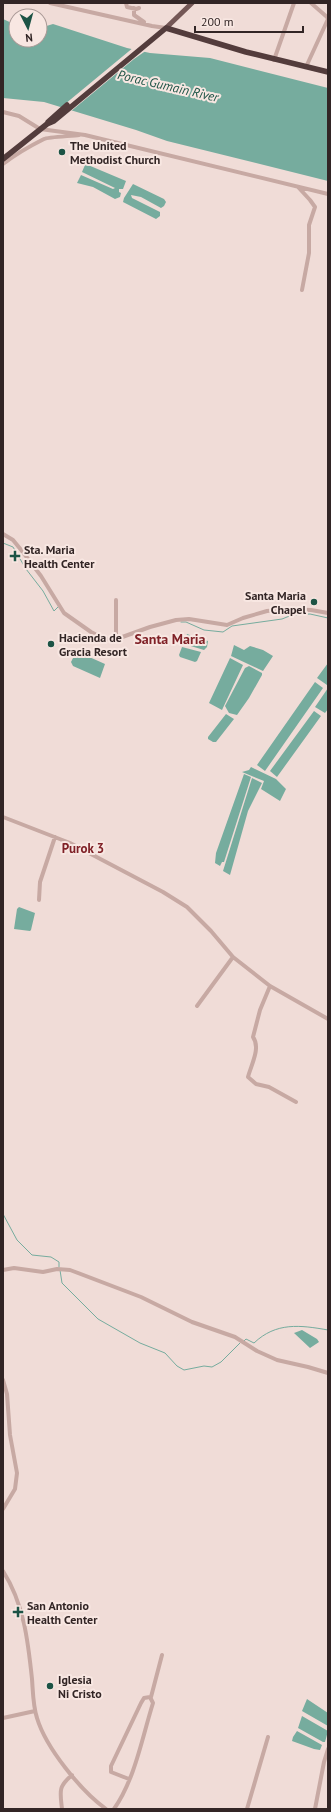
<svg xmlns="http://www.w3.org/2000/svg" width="331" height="1812" viewBox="0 0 331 1812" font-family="'PT Sans',sans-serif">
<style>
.water{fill:#76ac9e}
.pier{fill:#f0dcd7}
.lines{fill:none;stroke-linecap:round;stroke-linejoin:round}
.stream{stroke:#76ac9e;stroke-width:1}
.minor{stroke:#c7a9a3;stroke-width:4}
.major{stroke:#745756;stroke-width:5}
.highway{stroke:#533c3c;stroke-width:5.5}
.poi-dot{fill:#1c5345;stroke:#f8e7e2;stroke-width:1.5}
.labels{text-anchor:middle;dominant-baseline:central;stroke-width:4;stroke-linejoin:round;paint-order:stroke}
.poi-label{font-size:12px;font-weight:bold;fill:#322525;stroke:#f8e7e2;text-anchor:start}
.water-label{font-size:13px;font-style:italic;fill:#1c5345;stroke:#f8e7e2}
.neighbourhood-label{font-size:13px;font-weight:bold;fill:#7f2026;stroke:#f8e7e2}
.quarter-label{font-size:14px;font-weight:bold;fill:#7f2026;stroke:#f8e7e2}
</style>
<rect width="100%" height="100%" fill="#f0dcd7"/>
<!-- water -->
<path class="water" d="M3,19l13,6v15h24v-12l13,-4 74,24 23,5 60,5 118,30v93l-161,-40 -31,-11 -92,-28 -41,-4z
M85,165h3l38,16 -3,8h-4v3l2,1 -1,4 -5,2 -22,-12 -16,-4 4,-8 32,14 2,-1 -33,-16z
M133,184l31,15 2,3 -2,4 -3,2 -20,-11 -10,-2 1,3 28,14v4l-4,3 -33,-17 1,-4z
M187,634l21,7 -1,6 -3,3 -20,-6z
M234,645l10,5 6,-4 13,4 10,6 -10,15 -32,-15z
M182,647l19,5 -4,9 -2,1 -15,-5 -1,-2z
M76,652h2l27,12 -5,14 -27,-12 -2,-4z
M230,658l13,7 -21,45 -13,-7z
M328,663v20l-1,2 -10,-7z
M249,666l13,7v2l-13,23 -12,17 -8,-2 -4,-7 20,-38z
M315,682l8,6 -58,83 -8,-6z
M328,688v21l-3,4 -10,-6z
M314,711l7,5 -44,61 -7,-6z
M226,714l8,5 -18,23h-3l-5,-3v-2z
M251,767l25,12 10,10 -6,12 -19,-12 3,-8 -22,-9 7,-2z
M244,774l7,3 -27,85h-2l-2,4 -5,-3 1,-10z
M252,778l10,5 -14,28 -18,64 -7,-4z
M19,907l16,6 -4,17 -1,1 -16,-2 3,-20z
M302,1330l15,9 2,3 -9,6 -16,-15z
M307,1699l21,14v13l-26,-15z
M302,1716l26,15 -3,11h-2l-25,-14z
M297,1731l25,14 -2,5 -6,-1 -22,-8 1,-4z"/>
<!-- pier -->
<path class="pier" d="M134,47l13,3 -13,9 -64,53 -11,-3z"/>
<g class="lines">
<!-- stream -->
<path class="stream" d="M3,543l10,4 13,22 17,22 11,20 4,-4
M181,622h5l18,8 19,2 9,-6 50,-7 10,-4 18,-1 18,4
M3,1214l14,26 15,15 19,2 8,5v5
M60,1270l2,13 36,36 42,24 25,10 12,13 7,4 20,-4 8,1 9,-5 19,-19
M244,1341l2,-2 8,4c22,-21 46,-18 74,-13"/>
<!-- minor -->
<path class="minor" d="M50,3l102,23 14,2
M126,3l1,4 9,2 3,-1
M311,3l16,14 1,2
M134,8v7l10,7
M274,60l20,-57
M306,67l22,-48
M3,112l16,4 21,13 45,6 243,59
M3,164c13,-10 27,-18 41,-25 4,-2 29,-3 35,-4
M298,187l12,13 5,7 -6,18v28l-7,37
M3,534l10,6 9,11 19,25 23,37 27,19 14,7 9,1 36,-13 26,-7 13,-1 38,6 16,-7 24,-7 20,-2 24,1 17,3
M116,639v-39
M3,817l67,26 93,49 24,15 24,24 22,26 37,29 58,33
M39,900l1,-18 15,-45
M270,986l-10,24 -7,27c8,11 -2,28 -5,40l8,7 13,3 27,15
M197,1006l36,-49
M3,1270l11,-2 29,4 14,-3 13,1 71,27 51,25 43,15 22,14 20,9 31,7 20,6
M3,1380l4,14 3,41 7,38 -2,16 -12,20
M3,1571c21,33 25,70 29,108 1,13 1,27 5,39 9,30 44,73 69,91
M151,1697l11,-42
M3,1718l32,-7
M62,1809c-2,-18 -4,-22 10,-34
M114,1809c21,-30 28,-71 39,-106l-3,-6 -6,1 -3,5 -30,63v6l18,7
M247,1809l21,-72
M315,1809l9,-47 4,-13"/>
<!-- major -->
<path class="major" d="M166,28l26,-25"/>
<!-- highway -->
<path class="highway" d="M48,122l19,-17
M3,159l44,-35 7,-3 112,-93 80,24 82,20"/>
</g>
<!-- markers -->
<g class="poi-dot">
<circle cx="62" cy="152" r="4"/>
<path d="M13 550h4v4h4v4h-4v4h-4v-4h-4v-4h4z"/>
<circle cx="314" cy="602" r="4"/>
<circle cx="51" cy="644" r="4"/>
<path d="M16 1606h4v4h4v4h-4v4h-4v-4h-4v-4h4z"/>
<circle cx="50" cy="1686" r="4"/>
</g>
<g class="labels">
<!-- poi labels -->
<g class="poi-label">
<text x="70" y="145">The United<tspan x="70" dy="14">Methodist Church</tspan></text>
<text x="24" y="549">Sta. Maria<tspan x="24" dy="14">Health Center</tspan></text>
<text x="306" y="595" text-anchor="end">Santa Maria<tspan x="306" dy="14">Chapel</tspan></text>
<text x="59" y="637">Hacienda de<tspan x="59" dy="14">Gracia Resort</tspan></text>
<text x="27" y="1605">San Antonio<tspan x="27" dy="14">Health Center</tspan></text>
<text x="58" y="1679">Iglesia<tspan x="58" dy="14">Ni Cristo</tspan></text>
</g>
<!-- water labels -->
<g class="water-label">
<text transform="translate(168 86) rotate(13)">Porac Gumain River</text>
</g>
<!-- neighbourhood labels -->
<g class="neighbourhood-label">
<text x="83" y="848">Purok 3</text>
</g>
<!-- quarter labels -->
<g class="quarter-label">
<text x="170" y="639">Santa Maria</text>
</g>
</g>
<!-- border -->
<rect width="331" height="1812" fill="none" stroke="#322525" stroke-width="8"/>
<!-- north arrow -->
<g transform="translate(28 28) rotate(174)"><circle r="19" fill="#f8e7e2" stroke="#a99996"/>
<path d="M0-3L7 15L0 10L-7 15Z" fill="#1c5345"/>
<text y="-6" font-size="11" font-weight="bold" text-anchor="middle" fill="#322525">N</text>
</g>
<!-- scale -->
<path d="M195 26v6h108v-6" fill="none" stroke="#322525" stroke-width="2"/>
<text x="201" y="26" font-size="12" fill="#322525" stroke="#f8e7e2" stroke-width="3" paint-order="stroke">200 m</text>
</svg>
